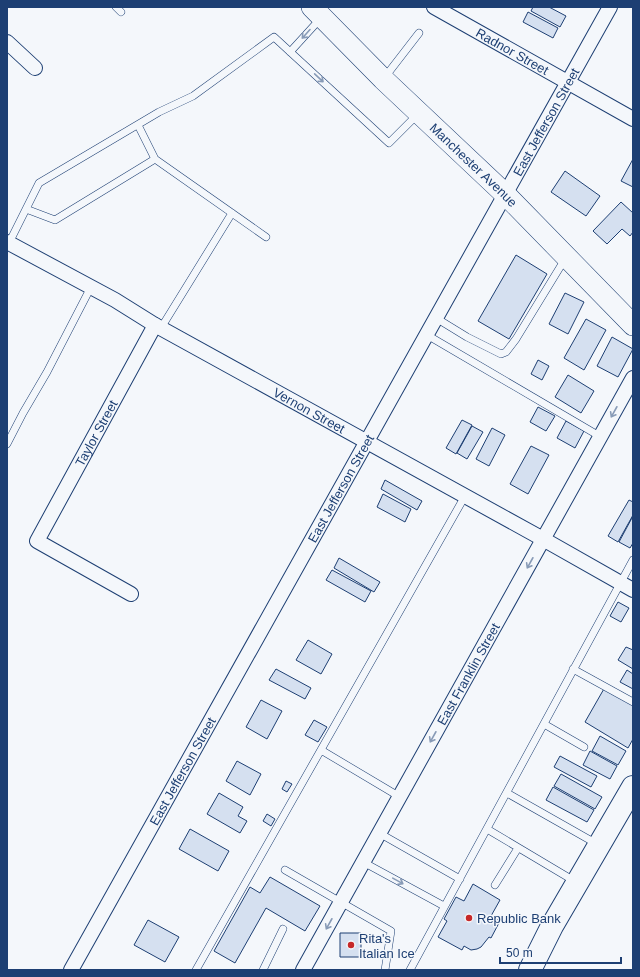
<svg xmlns="http://www.w3.org/2000/svg" width="640" height="977" viewBox="0 0 640 977" font-family="Helvetica,sans-serif">
<style>
.building{fill:#d5e0f0;stroke:#1d3f73}
.lines{fill:none;stroke-linecap:round;stroke-linejoin:round}
.lane-casing{stroke:#1d3f73;stroke-width:8}
.street-casing{stroke:#1d3f73;stroke-width:16}
.secondary-casing{stroke:#1d3f73;stroke-width:22}
.primary-casing{stroke:#1d3f73;stroke-width:24}
.lane{stroke:#f4f7fb;stroke-width:7}
.street{stroke:#f4f7fb;stroke-width:14}
.secondary{stroke:#f4f7fb;stroke-width:21}
.primary{stroke:#f4f7fb;stroke-width:22}
.oneway{stroke:#889bb7}
.poi-dot{fill:#c62828;stroke:#f4f7fb;stroke-width:1.5}
.labels{text-anchor:middle;dominant-baseline:central;stroke-width:3;stroke-linejoin:round;paint-order:stroke}
.street-label{font-size:13px;fill:#1d3f73;stroke:#f4f7fb}
.poi-label{font-size:13px;fill:#1d3f73;stroke:#f4f7fb;text-anchor:start}
</style>
<rect width="100%" height="100%" fill="#f4f7fb"/>
<!-- building -->
<path class="building" d="M533,7h16l17,9 -6,11 -29,-16z
M528,12l30,16 -5,10 -30,-16z
M633,159v28l-12,-6z
M565,171l35,25 -14,20 -35,-24z
M621,202l12,11v19l-3,4 -8,-7 -15,15 -14,-13z
M516,255l31,19 -38,65 -31,-18z
M565,293l19,9 -16,32 -19,-10z
M586,319l20,11 -22,40 -20,-12z
M612,337l21,12 -15,28 -21,-11z
M538,360l11,6 -7,14 -11,-6z
M568,375l26,16 -13,22 -26,-16z
M538,407l17,9 -9,15 -16,-9z
M462,420l10,5 -16,29 -10,-6z
M566,421l18,10 -9,17 -18,-10z
M472,426l11,6 -16,27 -10,-6z
M492,428l13,7 -16,31 -13,-7z
M531,446l18,9 -21,39 -18,-10z
M385,480l37,21 -5,9 -36,-21z
M383,494l28,15 -6,13 -28,-15z
M629,500l4,2v13l-15,27 -10,-6z
M633,516v27l-3,5 -11,-6z
M339,558l41,24 -6,10 -40,-24z
M332,570l39,21 -6,11 -39,-22z
M618,602l11,6 -8,14 -11,-6z
M308,640l24,14 -11,20 -25,-14z
M626,647l7,3v19l-15,-9z
M276,669l35,19 -6,11 -36,-19z
M627,670l6,4v15l-13,-7z
M605,687l28,17v35l-5,9 -43,-26z
M261,700l21,11 -15,28 -21,-12z
M314,720l13,7 -9,15 -13,-7z
M600,736l26,15 -8,14 -26,-14z
M590,751l27,15 -7,13 -27,-14z
M560,756l37,20 -6,11 -37,-20z
M237,761l24,13 -11,21 -24,-14z
M561,774l41,23 -7,12 -41,-23z
M286,781l6,3 -5,8 -5,-3z
M553,787l41,23 -7,12 -41,-22z
M219,793l24,14 -5,9 9,5 -7,12 -33,-19z
M267,814l8,5 -4,7 -8,-5z
M190,829l39,22 -11,20 -39,-22z
M270,877l50,29 -15,25 -39,-23 -31,55 -21,-12 36,-64 10,6z
M473,884l27,16 -9,16 9,5 -9,17 -2,-1 -8,10 -4,2 -6,1 -7,-4 -2,4 -24,-13 9,-16 -3,-2 12,-22 8,4z
M148,920l31,17 -14,25 -31,-17z
M340,933h21v24h-21z"/>
<g class="lines">
<defs>
<path id="lane" d="M116,7l5,5
M290,52l31,-34
M385,77l34,-44
M138,125l17,34
M26,209l29,11 100,-61 111,78
M8,245l31,-62 120,-71 34,-16 81,-59 115,106 28,-28
M436,318l31,19 34,17 5,-2 10,-13 49,-80
M161,328l71,-115
M427,335l174,102
M7,444l16,-31 24,-41 44,-85
M573,669l60,33
M544,724l40,23
M321,750l79,47
M507,793l90,51
M487,829l89,53
M379,833l81,46
M363,862l81,44
M285,870l106,61 -6,39
M495,885l23,-37
M196,970l269,-474
M263,970l20,-41
M410,970l223,-410"/>
<g id="street">
<path id="s1" d="M434,7l199,112"/>
<path d="M7,42l28,26"/>
<path id="s2" d="M7,242l108,58 40,25 388,214 90,51"/>
<path id="s3" d="M131,594l-94,-53 118,-216"/>
<path id="s4" d="M71,970l539,-963"/>
<path id="s5" d="M303,970l330,-592"/>
</g>
<g id="secondary">
<path id="s6" d="M312,7l71,72 122,115 128,131"/>
</g>
<path id="primary" d="M530,970l22,-44 81,-139"/>
</defs>
<!-- lane casing -->
<use href="#lane" class="lane-casing"/>
<!-- street casing -->
<use href="#street" class="street-casing"/>
<!-- secondary casing -->
<use href="#secondary" class="secondary-casing"/>
<!-- primary casing -->
<use href="#primary" class="primary-casing"/>
<!-- lane -->
<use href="#lane" class="lane"/>
<!-- street -->
<use href="#street" class="street"/>
<!-- secondary -->
<use href="#secondary" class="secondary"/>
<!-- primary -->
<use href="#primary" class="primary"/>
</g>
<!-- one-way arrows -->
<defs><path id="oneway-shaft" d="M-6 0H5M1.5-3L5.5 0L1.5 3" fill="none" stroke-width="1.6" stroke-linecap="round" stroke-linejoin="round"/></defs>
<g class="oneway">
<use href="#oneway-shaft" transform="translate(306 34) rotate(132)"/>
<use href="#oneway-shaft" transform="translate(319 78) rotate(43)"/>
<use href="#oneway-shaft" transform="translate(614 412) rotate(119)"/>
<use href="#oneway-shaft" transform="translate(530 563) rotate(119)"/>
<use href="#oneway-shaft" transform="translate(433 737) rotate(119)"/>
<use href="#oneway-shaft" transform="translate(398 881) rotate(29)"/>
<use href="#oneway-shaft" transform="translate(329 924) rotate(119)"/>
</g>
<!-- markers -->
<g class="poi-dot">
<circle cx="469" cy="918" r="4"/>
<circle cx="351" cy="945" r="4"/>
</g>
<g class="labels">
<!-- street labels -->
<g class="street-label">
<text stroke="none"><textPath href="#s1" startOffset="90">Radnor Street</textPath></text>
<text stroke="none"><textPath href="#s4" startOffset="972">East Jefferson Street</textPath></text>
<text stroke="none"><textPath href="#s6" startOffset="226">Manchester Avenue</textPath></text>
<text stroke="none"><textPath href="#s2" startOffset="346">Vernon Street</textPath></text>
<text stroke="none"><textPath href="#s3" startOffset="231">Taylor Street</textPath></text>
<text stroke="none"><textPath href="#s4" startOffset="552">East Jefferson Street</textPath></text>
<text stroke="none"><textPath href="#s5" startOffset="339">East Franklin Street</textPath></text>
<text stroke="none"><textPath href="#s4" startOffset="228">East Jefferson Street</textPath></text>
</g>
<!-- poi labels -->
<g class="poi-label">
<text x="477" y="918">Republic Bank</text>
<text x="359" y="938">Rita's<tspan x="359" dy="15">Italian Ice</tspan></text>
</g>
</g>
<!-- border -->
<rect width="640" height="977" fill="none" stroke="#1d3f73" stroke-width="16"/>
<!-- scale -->
<path d="M500 957v6h121v-6" fill="none" stroke="#1d3f73" stroke-width="2"/>
<text x="506" y="957" font-size="12" fill="#1d3f73" stroke="#f4f7fb" stroke-width="3" paint-order="stroke">50 m</text>
</svg>
